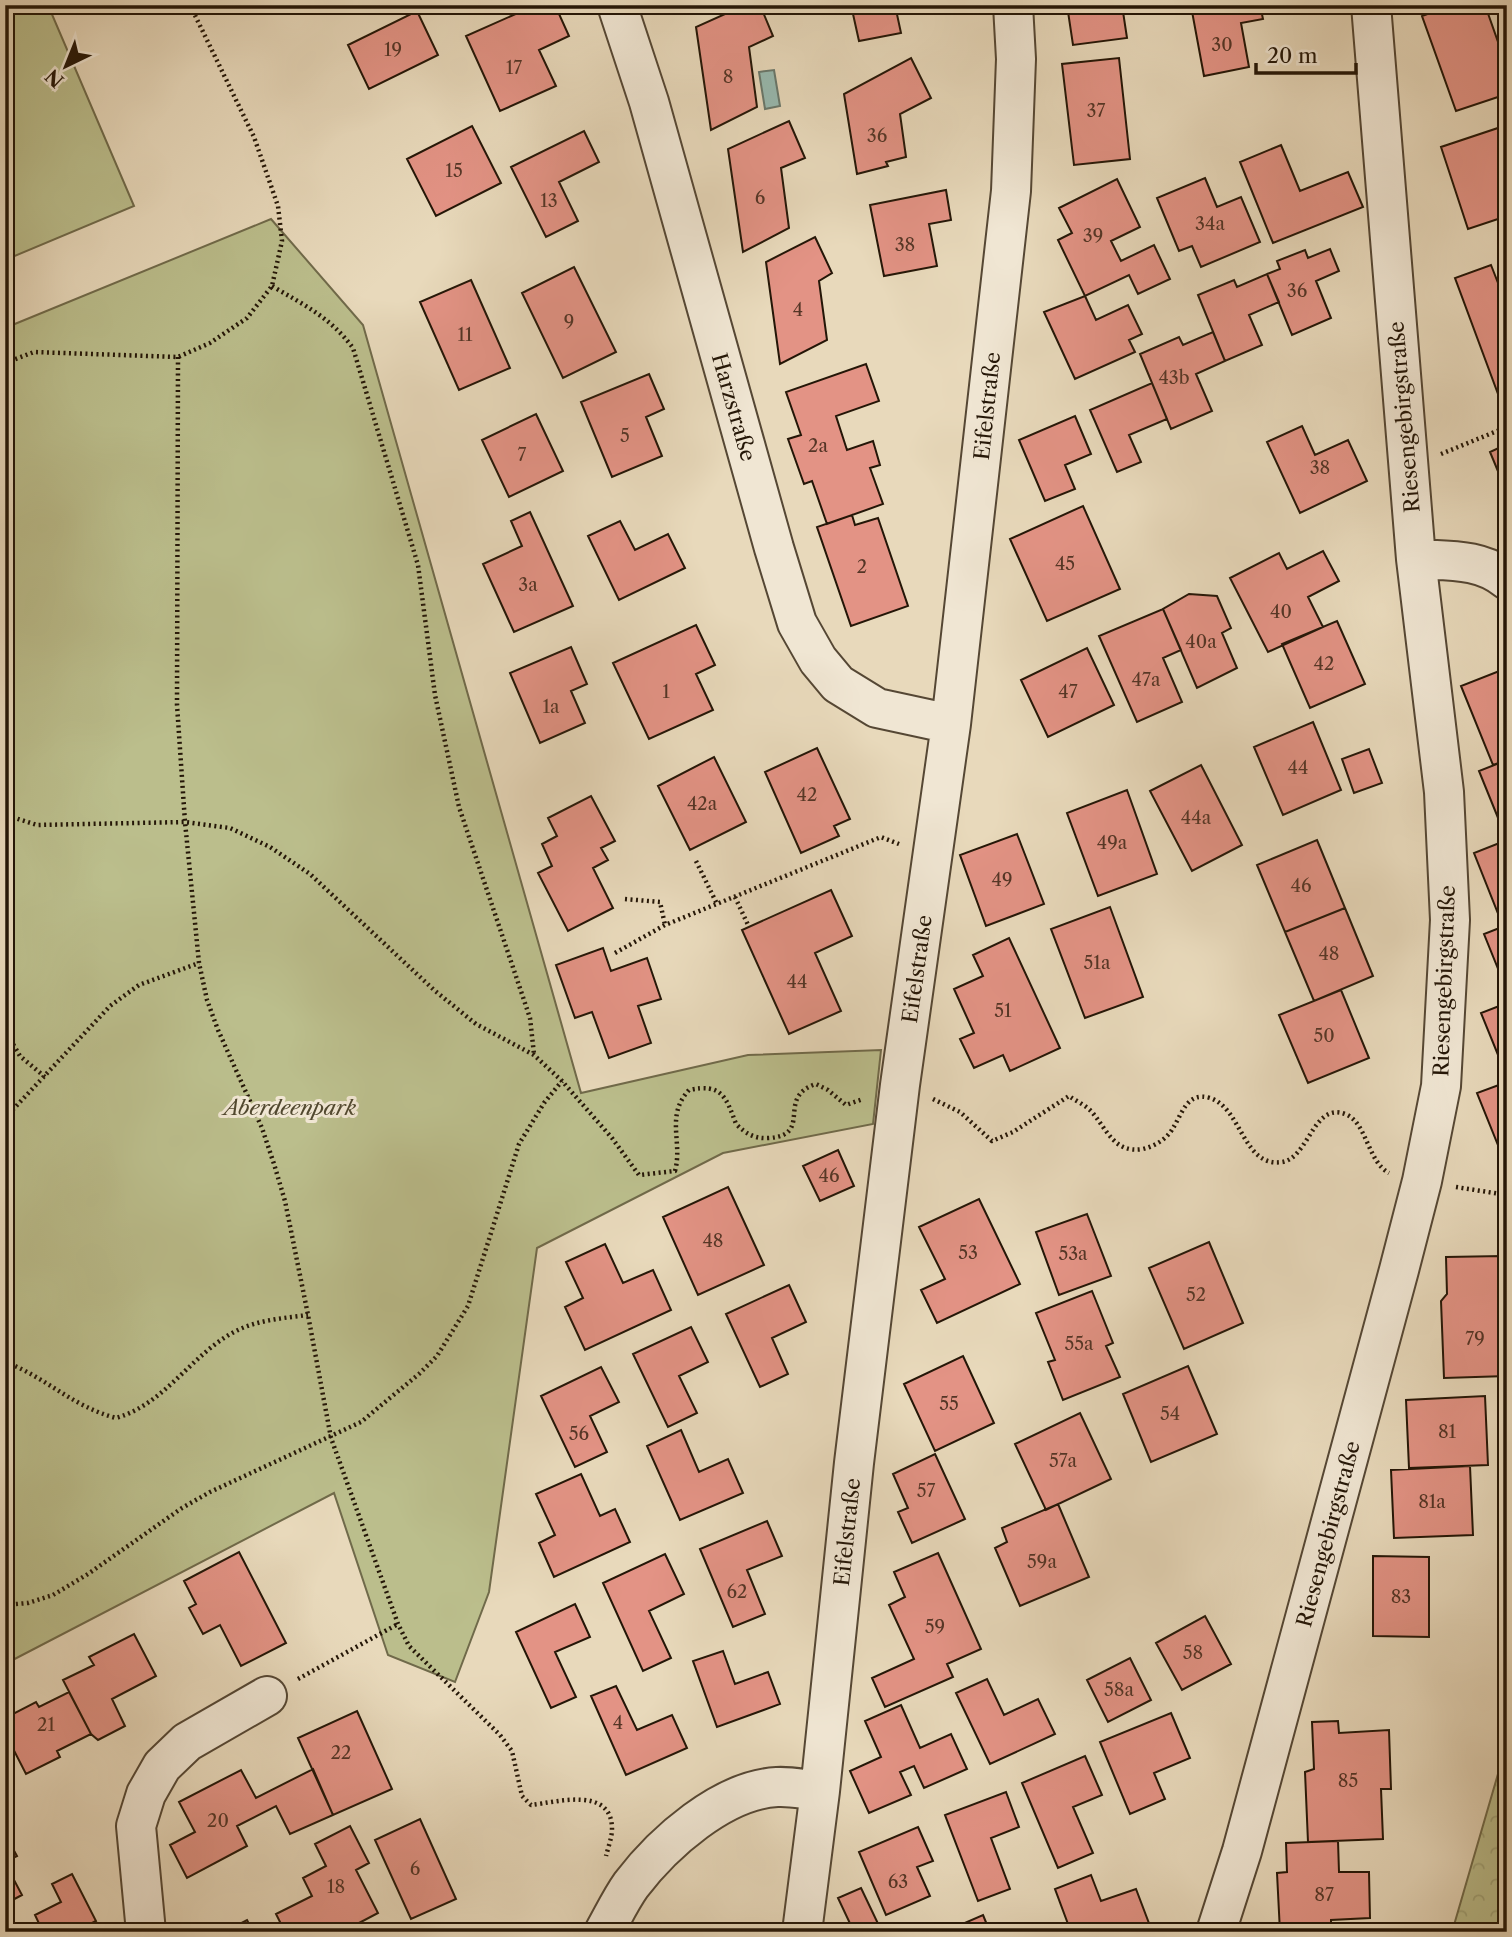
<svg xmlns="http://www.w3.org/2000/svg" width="1512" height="1937" viewBox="0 0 1512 1937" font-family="'Libre Caslon Text',serif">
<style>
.forest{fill:url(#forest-crowns);stroke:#706a4a;stroke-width:2}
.green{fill:#bbbe8c;stroke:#706a4a;stroke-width:2}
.water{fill:#97bab0;stroke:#69786c;stroke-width:2}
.building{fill:#e39385;stroke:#241607;stroke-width:2}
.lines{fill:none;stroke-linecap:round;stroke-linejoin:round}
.minor-casing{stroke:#554734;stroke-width:42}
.path{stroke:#241607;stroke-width:4.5;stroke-dasharray:2 3.5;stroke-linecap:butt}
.minor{stroke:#f0e6d3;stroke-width:38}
.labels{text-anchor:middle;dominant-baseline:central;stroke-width:6;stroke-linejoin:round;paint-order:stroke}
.number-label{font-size:18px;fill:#543526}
.street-label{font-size:21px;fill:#241607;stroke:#f0e6d3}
.park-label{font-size:21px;font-style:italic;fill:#51482f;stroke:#f0e6d3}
</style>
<defs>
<pattern id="forest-crowns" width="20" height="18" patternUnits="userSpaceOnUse" patternTransform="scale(1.75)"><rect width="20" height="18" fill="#bbbe8c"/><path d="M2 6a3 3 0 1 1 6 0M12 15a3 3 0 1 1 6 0" fill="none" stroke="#a1a377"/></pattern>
</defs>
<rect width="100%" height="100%" fill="#e8d9bb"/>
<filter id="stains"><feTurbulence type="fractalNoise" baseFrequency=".00286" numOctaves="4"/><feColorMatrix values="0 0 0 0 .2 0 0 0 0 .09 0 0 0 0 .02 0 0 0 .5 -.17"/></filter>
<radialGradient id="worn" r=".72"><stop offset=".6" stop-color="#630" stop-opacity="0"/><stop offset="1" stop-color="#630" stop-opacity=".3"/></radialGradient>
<!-- forest -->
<path class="forest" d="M1507,1743v189h-55z"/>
<!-- green -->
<path class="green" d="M29,5h19l86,201 -129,54v-245z
M271,219l92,106 218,768 167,-38 133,-5 -8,74 -150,29 -186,95 -48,344 -34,90 -67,-27 -54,-162 -329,171v-1336z"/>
<!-- water -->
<path class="water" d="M774,70l6,36 -15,3 -6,-37z"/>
<!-- building -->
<path class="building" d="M536,5h19l14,31 -30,14 17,36 -56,25 -34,-75z
M745,5h15l13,31 -24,11 8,60 -46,23 -15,-103z
M851,5h44l6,28 -42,8z
M1067,5h55l5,33 -54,7z
M1260,5l3,14 -22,4 8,44 -45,9 -13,-70z
M1452,5h33l18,51 4,-1v39l-51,17 -34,-95z
M417,11l21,44 -69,34 -21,-44z
M911,58l20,40 -31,16 6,43 -20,5 2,4 -31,8 -13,-80z
M1119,58l11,101 -56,6 -12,-101z
M789,121l16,37 -24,10 8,60 -46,24 -15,-103z
M1507,125v39l-6,2 6,18v32l-39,13 -27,-82z
M472,126l29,57 -65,33 -29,-57z
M584,131l15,31 -40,20 19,39 -32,16 -35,-70z
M1281,145l19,46 48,-19 15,35 -90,36 -33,-81z
M1205,178l12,29 24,-10 19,45 -59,25 -9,-21 -13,5 -22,-53z
M1117,179l23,48 -29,14 10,20 33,-16 16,34 -32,15 -9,-19 -44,21 -27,-56 14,-7 -13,-25z
M946,190l5,30 -22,4 8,42 -53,10 -14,-71z
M815,237l17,36 -13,8 8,59 -47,24 -14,-102z
M1330,249l9,22 -23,10 15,37 -39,17 -25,-61 13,-5 -3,-8 28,-11 3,8z
M1491,265l16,41v94l-6,2 -46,-124z
M574,267l42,85 -53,26 -41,-85z
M1267,274l12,28 -30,13 13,30 -37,16 -27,-66 36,-15 3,7z
M471,280l39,88 -51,22 -39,-88z
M1085,296l11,24 32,-15 14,29 -13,6 6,12 -60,27 -31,-67z
M1213,332l12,29 -29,13 16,37 -41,18 -31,-75 39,-17 4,8z
M866,364l13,37 -43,15 11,34 26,-9 7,24 -10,3 13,36 -56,20 -15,-43 -8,3 -16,-45 13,-4 -15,-43z
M649,374l15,35 -18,8 16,39 -50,21 -31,-75z
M1152,383l15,36 -38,16 12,27 -24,10 -27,-62z
M536,414l27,57 -54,26 -27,-57z
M1075,416l16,38 -26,11 10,24 -30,12 -26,-61z
M1302,426l13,29 33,-15 19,41 -67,32 -33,-71z
M1507,444v49l-17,-41z
M1083,506l37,83 -73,32 -37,-82z
M530,512l43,94 -59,26 -31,-68 39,-18 -11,-25z
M852,515l3,10 23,-7 30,88 -57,20 -34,-99z
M620,521l15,29 33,-16 17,34 -66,32 -31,-64z
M1323,551l16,30 -31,16 15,30 -55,25 -38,-74 49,-25 8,16z
M1189,594l28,2 14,32 -9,5 15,35 -40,20 -34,-79z
M1163,609l18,41 -18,8 19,44 -45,20 -38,-86z
M1337,621l28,63 -55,24 -28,-64z
M696,625l19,40 -19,9 17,36 -64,29 -36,-76z
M571,647l16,37 -16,7 14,32 -45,20 -30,-70z
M1087,648l27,57 -66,32 -27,-57z
M1507,668v92l-14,5 -32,-79z
M1313,722l28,68 -58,25 -29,-68z
M817,748l33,71 -16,7 5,10 -38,17 -36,-81z
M1369,749l13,34 -28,10 -12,-34z
M714,757l32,65 -56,28 -32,-64z
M1507,760v80l-28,-69z
M1201,765l41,80 -50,26 -42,-80z
M1127,790l30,84 -59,22 -31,-83z
M591,796l24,45 -14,7 7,12 -15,8 20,40 -45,23 -30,-58 14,-7 -10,-22 15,-8 -9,-18z
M1017,834l27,70 -58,22 -26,-71z
M1317,840l28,68 -60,24 -28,-67z
M1507,840v85l-4,1 -29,-73z
M831,890l21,46 -37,17 26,58 -52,23 -47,-104z
M1110,907l33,90 -58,21 -34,-89z
M1345,908l28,68 -59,25 -29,-69z
M1507,925v66l-23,-57z
M1009,938l51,110 -50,23 -7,-16 -29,13 -14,-29 14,-6 -20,-44 29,-13 -10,-21z
M603,948l8,23 36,-13 14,41 -23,7 13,37 -42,15 -17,-46 -17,6 -19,-53z
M1341,990l28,68 -61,25 -29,-68z
M1507,1003v74l-26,-64z
M1507,1082v77l-3,1 -27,-67z
M838,1150l16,36 -34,15 -17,-35z
M728,1187l36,78 -66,30 -35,-78z
M979,1199l41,85 -83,39 -16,-33 24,-11 -26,-52z
M1087,1214l24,62 -52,19 -23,-63z
M1209,1242l34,81 -59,26 -35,-81z
M605,1244l18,39 30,-13 18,40 -86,40 -20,-43 18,-9 -17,-36z
M1502,1256l2,41 3,4v75l-63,2 -3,-77 6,-7 -1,-37z
M789,1285l17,37 -34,16 16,36 -28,13 -34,-73z
M1092,1291l21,52 -7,3 14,31 -57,23 -15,-38 7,-2 -19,-47z
M691,1327l17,35 -29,14 18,37 -29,14 -35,-73z
M963,1356l31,67 -59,28 -31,-67z
M1188,1366l29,68 -66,28 -28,-68z
M601,1367l18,35 -29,14 17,36 -32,15 -34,-71z
M1485,1396l3,69 -79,3 -3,-68z
M1080,1413l31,66 -65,31 -31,-66z
M681,1430l18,42 29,-13 15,34 -63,27 -33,-74z
M935,1454l30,65 -53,24 -14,-31 10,-4 -15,-34z
M1470,1466l3,69 -79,3 -3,-68z
M581,1474l19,42 15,-7 15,33 -76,35 -15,-34 16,-8 -19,-41z
M1058,1504l31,73 -69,29 -25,-58 12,-6 -5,-14z
M767,1521l15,35 -35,14 18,44 -32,13 -33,-78z
M239,1552l47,91 -45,23 -21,-41 -17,9 -14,-26 7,-4 -12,-23z
M938,1553l43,96 -34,15 6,13 -68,30 -13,-29 42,-19 -25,-54 16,-8 -11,-25z
M665,1554l19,40 -35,17 22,47 -28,13 -40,-88z
M1373,1556l56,1v80l-56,-1z
M575,1604l15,33 -35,15 21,45 -25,11 -35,-76z
M1205,1616l26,48 -49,26 -26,-47z
M134,1634l22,42 -44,23 13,27 -27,14 -7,-6 -28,-54 31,-15 -5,-8z
M723,1651l12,33 33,-12 12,32 -63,23 -24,-66z
M1130,1658l21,42 -43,22 -21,-42z
M987,1679l17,36 34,-16 17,35 -65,30 -34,-71z
M616,1686l21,44 35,-15 15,33 -61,27 -35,-79z
M69,1692l22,42 -34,17 3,6 -34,17 -21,-41v-15l31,-16 3,5z
M901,1705l19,43 31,-14 16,35 -43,19 -10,-22 -14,6 11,23 -42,18 -19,-42 31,-14 -16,-36z
M357,1711l35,78 -59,26 -35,-77z
M1171,1713l19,45 -36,15 11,26 -35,15 -30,-72z
M1338,1721l1,12 50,-3 2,59h-10l2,50 -75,3 -3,-70 9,-3 -2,-47z
M1085,1756l17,39 -29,12 20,46 -35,15 -36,-85z
M313,1769l20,46 -43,19 -14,-28 -39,20 10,20 -60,32 -17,-33 25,-13 -16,-30 62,-32 15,28z
M1006,1792l13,35 -28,11 19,51 -32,12 -33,-86z
M420,1819l36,80 -45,20 -36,-79z
M350,1826l19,37 -13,7 22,43 -36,19h-57l-9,-18 36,-18 -9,-18 23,-12 -11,-22z
M918,1827l15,34 -16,6 13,29 -44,19 -27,-63z
M5,1834l12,22 -12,6z
M1338,1841l1,31h30l1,46 -39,2v12h-51l-3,-59 10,-1 -1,-29z
M5,1863l17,32 -17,9z
M72,1874l24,47 -22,11h-31l-8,-17 26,-13 -9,-18z
M1091,1875l10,26 35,-12 14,37 -16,6h-63l-16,-43z
M861,1888l21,44h-28l-16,-34z
M983,1915l7,17h-27l-3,-7z
M247,1920l6,12h-29z"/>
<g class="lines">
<defs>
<path id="minor" d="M617,5l32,97 125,446 23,75 21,37 20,24 39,24 74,16
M1416,559c32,2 65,-1 91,21
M146,1932l-10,-106 10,-32 16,-28 25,-24 80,-46
M604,1932c9,-16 17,-33 27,-47 32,-42 91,-95 146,-98 14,-1 29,3 43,4
M802,1932l18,-141 34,-328 46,-378 51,-361 60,-533 5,-132 -3,-54
M1216,1932l26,-81 157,-581 23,-89 19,-95 9,-166 -6,-128 -28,-233 -45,-554"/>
</defs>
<!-- minor casing -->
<use href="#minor" class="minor-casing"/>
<!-- path -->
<path class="path" d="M272,286c32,19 58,31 81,62l65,217 17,130 24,112 71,211 4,36
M178,357l-1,348 8,117 14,141 8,37 11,30 44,98 12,36 11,37 23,114 23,123 67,186 11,22 91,89 12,16 10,45 9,9c26,-3 81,-19 81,24 0,8 -4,19 -6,27
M5,363l29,-11 144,5 32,-14 37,-25 25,-32 10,-45 -4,-35 -24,-69 -64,-132
M1441,454l66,-27
M5,518v2
M5,809l7,8 25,8 148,-3 45,6 40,19 40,27 124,116 42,34 58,31 28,26 50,57 27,37 36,-4c8,-29 -10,-55 14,-81 33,-7 37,7 47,34 10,10 19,15 33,14 45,-3 6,-41 47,-54l12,6 18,15 17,-6
M696,861l21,43
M735,897l14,30
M625,899l35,3 5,23
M615,953l50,-28 216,-88 18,7
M5,1030l15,26 25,21
M933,1099l27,13 32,29 21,-9 56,-36c7,5 16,9 22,15 16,18 23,43 52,38 12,-3 24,-10 30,-21 9,-14 14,-37 37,-30 32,10 33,70 72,64 27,-4 31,-60 63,-48 22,8 22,47 44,59
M5,1118l105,-112 29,-21 60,-22
M1456,1187l51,8
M5,1362c41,15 66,44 111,56 49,-14 75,-63 118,-86 22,-12 50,-14 74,-17
M5,1605l23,-2 25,-8 35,-21 94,-66 28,-16 151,-70 58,-48 18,-18 31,-50 51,-162 25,-41 18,-22
M298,1679l100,-55
M1494,1932l13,-17"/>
<!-- minor -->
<use href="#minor" class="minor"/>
</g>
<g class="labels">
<!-- number labels -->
<g class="number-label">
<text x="1222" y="45">30</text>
<text x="393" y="50">19</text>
<text x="514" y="68">17</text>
<text x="728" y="77">8</text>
<text x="1096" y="111">37</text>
<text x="877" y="136">36</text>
<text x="454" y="171">15</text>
<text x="760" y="198">6</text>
<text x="549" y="201">13</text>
<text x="1210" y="224">34a</text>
<text x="1093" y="236">39</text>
<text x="905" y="245">38</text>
<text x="1297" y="291">36</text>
<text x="798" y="310">4</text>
<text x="569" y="322">9</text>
<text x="465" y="335">11</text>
<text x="1174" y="378">43b</text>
<text x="625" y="436">5</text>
<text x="818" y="446">2a</text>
<text x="522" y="455">7</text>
<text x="1320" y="468">38</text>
<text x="1065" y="564">45</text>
<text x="862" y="567">2</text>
<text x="528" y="585">3a</text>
<text x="1281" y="612">40</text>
<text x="1201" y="642">40a</text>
<text x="1324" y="664">42</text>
<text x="1146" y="680">47a</text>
<text x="666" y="692">1</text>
<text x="1068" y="692">47</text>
<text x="551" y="707">1a</text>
<text x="1298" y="768">44</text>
<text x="807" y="795">42</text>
<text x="702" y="804">42a</text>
<text x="1196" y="818">44a</text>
<text x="1112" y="843">49a</text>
<text x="1002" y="880">49</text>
<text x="1301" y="886">46</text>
<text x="1329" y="954">48</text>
<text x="1097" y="963">51a</text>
<text x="797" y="982">44</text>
<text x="1003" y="1011">51</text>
<text x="1324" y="1036">50</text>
<text x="829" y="1176">46</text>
<text x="713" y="1241">48</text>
<text x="968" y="1253">53</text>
<text x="1073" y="1254">53a</text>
<text x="1196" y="1295">52</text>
<text x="1475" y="1339">79</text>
<text x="1079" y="1344">55a</text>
<text x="949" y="1404">55</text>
<text x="1170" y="1414">54</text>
<text x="1447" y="1432">81</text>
<text x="579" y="1434">56</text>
<text x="1063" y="1461">57a</text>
<text x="926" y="1491">57</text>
<text x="1432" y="1502">81a</text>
<text x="1042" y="1562">59a</text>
<text x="737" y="1592">62</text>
<text x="1401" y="1597">83</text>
<text x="935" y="1627">59</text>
<text x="1193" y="1653">58</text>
<text x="1119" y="1690">58a</text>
<text x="618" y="1723">4</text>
<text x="46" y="1725">21</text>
<text x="341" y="1753">22</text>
<text x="1348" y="1781">85</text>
<text x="218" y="1821">20</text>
<text x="415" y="1869">6</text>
<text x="898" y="1882">63</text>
<text x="336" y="1887">18</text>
<text x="1324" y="1895">87</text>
</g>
<!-- street labels -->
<g class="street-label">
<text transform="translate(987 406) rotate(-84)">Eifelstraße</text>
<text transform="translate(734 407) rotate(74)">Harzstraße</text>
<text transform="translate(1404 417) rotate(-95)">Riesengebirgstraße</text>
<text transform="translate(917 969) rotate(-82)">Eifelstraße</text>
<text transform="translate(1444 981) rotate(-88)">Riesengebirgstraße</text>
<text transform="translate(847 1532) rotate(-84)">Eifelstraße</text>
<text transform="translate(1328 1534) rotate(-75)">Riesengebirgstraße</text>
</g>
<!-- park labels -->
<g class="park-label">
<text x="290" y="1107">Aberdeenpark</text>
</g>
</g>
<!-- margin -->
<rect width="1512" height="1937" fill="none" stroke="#e8d9bb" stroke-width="28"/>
<rect x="7" y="7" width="1498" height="1923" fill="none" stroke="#241607" stroke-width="3.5"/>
<rect x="14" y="14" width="1484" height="1909" fill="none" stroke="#241607" stroke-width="2"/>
<!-- north arrow -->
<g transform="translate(66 66) rotate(223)" stroke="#f0e6d3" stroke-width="5" paint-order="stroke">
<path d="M0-5L12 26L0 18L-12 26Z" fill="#241607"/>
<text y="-10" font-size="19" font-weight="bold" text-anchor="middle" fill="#241607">N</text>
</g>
<!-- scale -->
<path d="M1256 63v10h100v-10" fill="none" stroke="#241607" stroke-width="3.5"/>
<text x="1267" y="63" font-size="21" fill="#241607" stroke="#f0e6d3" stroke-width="5" paint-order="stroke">20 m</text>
<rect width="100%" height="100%" filter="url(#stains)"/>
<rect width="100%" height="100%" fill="url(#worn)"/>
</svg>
